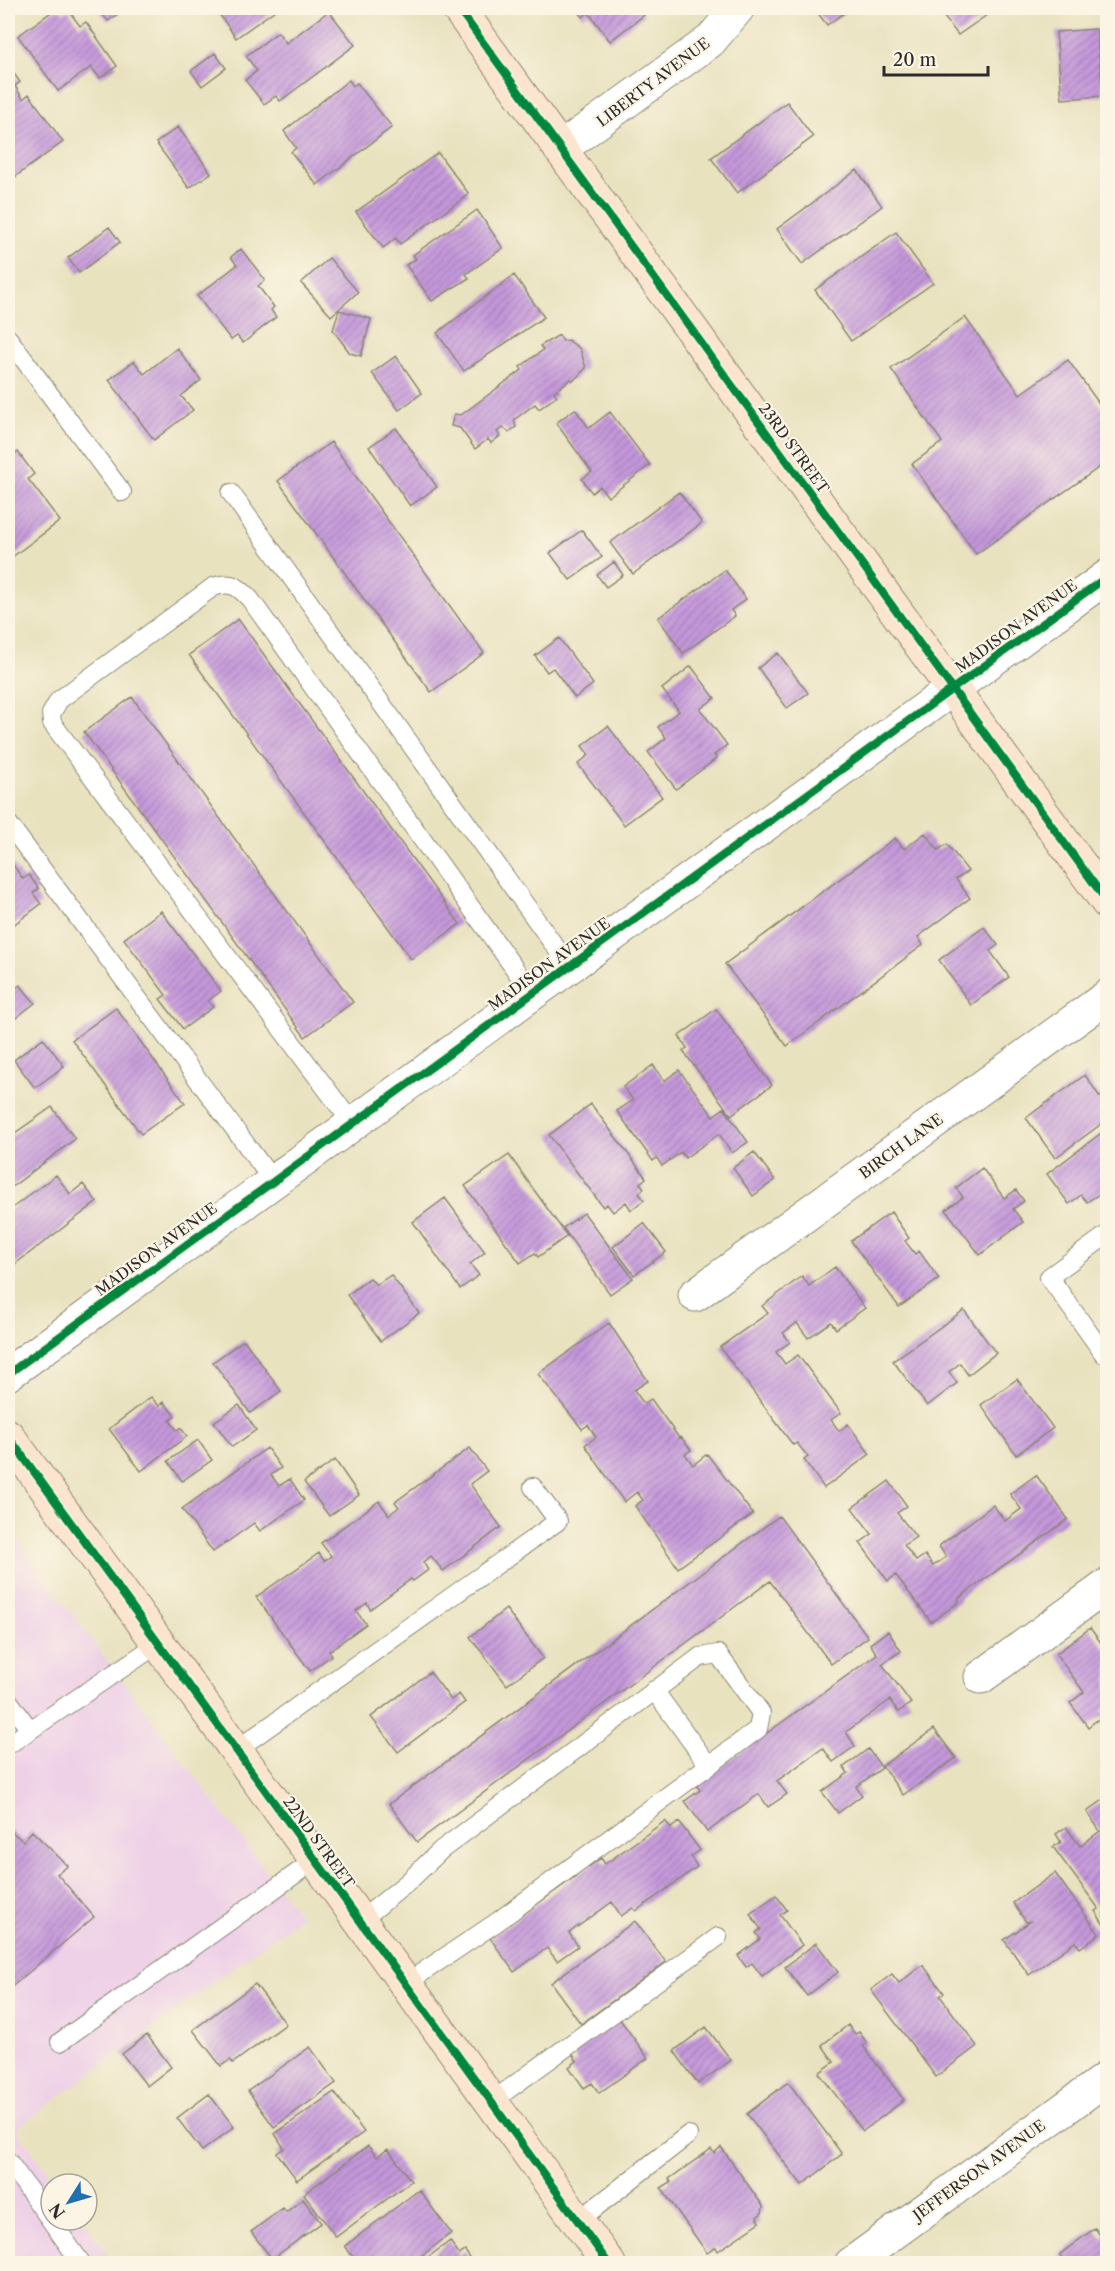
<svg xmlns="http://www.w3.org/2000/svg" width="1115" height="2271" viewBox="0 0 1115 2271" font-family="'Libre Caslon Text',serif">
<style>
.built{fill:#eed0e7}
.building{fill:url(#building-hatch)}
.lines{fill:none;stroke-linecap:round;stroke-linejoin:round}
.lane-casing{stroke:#8a8675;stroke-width:20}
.street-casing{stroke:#8a8675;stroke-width:35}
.secondary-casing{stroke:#8a8675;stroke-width:35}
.lane{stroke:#fff;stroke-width:18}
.street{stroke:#fff;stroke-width:33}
.secondary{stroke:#fce5cf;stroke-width:33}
.cycleway-casing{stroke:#fcf5e5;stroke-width:11}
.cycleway{stroke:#00873e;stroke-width:8}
.labels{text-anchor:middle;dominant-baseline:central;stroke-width:4.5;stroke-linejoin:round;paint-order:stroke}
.street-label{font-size:15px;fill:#2b2b2b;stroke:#fcf5e5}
</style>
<defs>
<pattern id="building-hatch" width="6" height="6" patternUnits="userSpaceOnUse" patternTransform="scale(1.5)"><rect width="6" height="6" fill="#c598db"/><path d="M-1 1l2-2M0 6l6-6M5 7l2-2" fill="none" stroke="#a07cb2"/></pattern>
</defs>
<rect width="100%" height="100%" fill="#fcf5e5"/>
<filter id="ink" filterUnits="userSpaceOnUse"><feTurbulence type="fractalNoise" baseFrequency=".0167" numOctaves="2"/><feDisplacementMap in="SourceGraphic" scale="12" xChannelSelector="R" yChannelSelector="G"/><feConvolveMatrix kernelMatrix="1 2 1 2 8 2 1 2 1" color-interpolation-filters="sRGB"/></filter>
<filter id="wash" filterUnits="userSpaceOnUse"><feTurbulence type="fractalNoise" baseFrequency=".008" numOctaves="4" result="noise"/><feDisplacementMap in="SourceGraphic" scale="24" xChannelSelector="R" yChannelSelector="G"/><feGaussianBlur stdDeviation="1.35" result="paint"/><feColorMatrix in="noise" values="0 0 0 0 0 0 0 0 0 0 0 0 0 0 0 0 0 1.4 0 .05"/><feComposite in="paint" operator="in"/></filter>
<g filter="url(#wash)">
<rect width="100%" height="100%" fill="#e9e2bf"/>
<!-- built -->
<path class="built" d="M8,1529l293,388 -285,212 40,55h-5v36h32l31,43h-106z"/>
<g id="blocks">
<!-- building -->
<path class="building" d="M57,8l7,4 5,-1 11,15 6,-4 31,44 -17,12 -9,-11 -33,24 -40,-55z
M97,8h29l-18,13z
M215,8h63l-42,30z
M576,8h63l5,7 -34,26 -22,-29 -5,5z
M814,8h37l-24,17z
M937,8h60l-39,27z
M329,11l26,34 -75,56 -4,-5 -12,8 -19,-24 12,-9 -11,-15 32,-24 8,11z
M1096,29l7,67 -41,3 -6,-67z
M215,53l11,15 -24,18 -11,-15z
M12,71l8,11 -5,4 8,13 6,-5 34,48 -54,39 -1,-107z
M349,80l4,6 4,-3 35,44 -75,58 -26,-33 5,-4 -12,-17z
M787,102l26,35 -76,56 -26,-35z
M178,127l33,46 -22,15 -33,-45z
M438,153l31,41 -69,50 -4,-6 -13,10 -27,-36z
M857,170l25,36 -80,58 -25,-35z
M477,210l26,38 -37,26 3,4 -37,23 -26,-36 10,-6 -3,-4z
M109,227l11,15 -41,31 -11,-15z
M896,232l37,51 -82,58 -36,-51z
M241,249l24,31 -7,6 16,21 -3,3 5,7 -33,26 -6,-7 -6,4 -34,-44 40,-31 -6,-8z
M329,258l29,34 -27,24 -30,-33z
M514,275l30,42 -80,54 -27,-38z
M339,310l32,9 -10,37 -11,-3 -17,-23z
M965,317l55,77 48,-34 40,56v45l-132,93 -64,-90 30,-22 -51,-73z
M559,335l4,6 5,-1 12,9 6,19 -13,13 -2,-2 -17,13 3,4 -18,13 -4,-5 -21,16 2,7 -7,5 -6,-4 -6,4 3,4 -9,7 -3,-4 -13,10 -15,-21 -9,-2 3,-12 7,1 61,-45 -2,-3 23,-17 -3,-4z
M177,348l24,32 -20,16 12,14 -39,30 -45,-60 25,-19 10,13z
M396,356l26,37 -23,17 -27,-37z
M575,409l14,19 21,-16 40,53 -42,32 -8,-11 -8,7 -10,-14 10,-7 -36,-49z
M396,428l41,59 -27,19 -41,-59z
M331,442l153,211 -53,39 -153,-211z
M8,450l4,6 6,-4 16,22 -6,5 32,42 -52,39z
M679,492l23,31 -69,51 -23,-31z
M582,530l20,27 -32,23 -20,-27z
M614,562l9,13 -17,12 -9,-12z
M725,570l21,29 -15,11 4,6 -52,37 -25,-35z
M238,619l222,305 -49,35 -222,-304z
M559,638l34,46 -18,14 -22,-30 -6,4 -12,-16z
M778,653l30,40 -21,15 -29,-40z
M691,666l24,32 -15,11 27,36 -13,10 3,3 -41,31 -28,-37 18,-14 -8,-11 21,-16 -17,-22z
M132,697l221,305 -48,35 -221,-305z
M608,726l54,71 -38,28 -46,-61 11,-9 -7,-9z
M925,833l13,17 9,-6 21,27 -12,8 14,19 -52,39 5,8 -136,101 -62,-82 170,-126 9,11z
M8,858l15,21 6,-4 10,14 -6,4 8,11 -33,25z
M161,911l60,80 -13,10 5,6 -30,22 -23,-30 6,-4 -42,-56z
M984,927l14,18 -8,6 19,26 -38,28 -32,-45z
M20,985l15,18 -27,21v-30z
M116,1008l69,95 -44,31 -69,-94z
M716,1009l56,76 -41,30 -48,-64 4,-3 -8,-12z
M43,1038l21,28 -29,22 -21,-28z
M653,1065l11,16 15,-11 34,46 11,-8 24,34 -16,11 -13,-19 -34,24 -4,-6 -19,14 -5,-8 -4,3 -36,-50 16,-11 -10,-13z
M1085,1075l15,22 6,-4 2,2v24l-53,39 -29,-40z
M591,1104l55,74 -6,5 4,5 -5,5 5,7 -13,10 -5,-8 -13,10 -6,-8 -4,3 -54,-72z
M52,1107l23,32 -67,51v-52z
M1108,1128v60l-21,14 -6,-7 -12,9 -22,-30z
M754,1152l21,28 -22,16 -20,-28z
M509,1155l58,81 -29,21 -3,-4 -15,10 -55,-77z
M982,1168l22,30 12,-8 8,11 -11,8 10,13 -43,33 -34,-45 17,-13 -7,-9z
M56,1175l14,19 13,-10 14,18 -82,62 -7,-11v-42z
M445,1198l40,54 -15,12 9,11 -19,14 -47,-67z
M891,1212l18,26 -4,3 10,13 4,-3 20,28 -40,28 -48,-66z
M584,1213l49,65 -23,16 -47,-66z
M644,1223l22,29 -32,23 -21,-28z
M835,1267l30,41 -29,21 -5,-7 -23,16 -11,-15 -14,10 7,9 -14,10 9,12 13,-9 43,58 -10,7 8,11 9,-7 22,30 -46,34 -20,-28 4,-3 -11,-14 -4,2 -73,-98 48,-34 -6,-7 40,-30 7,10z
M391,1275l28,38 -38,28 -34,-46 23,-17 6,7z
M964,1310l32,43 -28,22 -8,-12 -11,9 8,11 -30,23 -34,-45z
M609,1323l39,58 -14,9 10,14 7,-5 28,39 2,-1 10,13 -6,4 8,11 14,-11 46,60 -75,54 -43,-62 8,-6 -6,-8 -13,10 -39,-57 11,-8 -8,-12 -6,4 -44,-55z
M244,1340l37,51 -31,22 -37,-51z
M1017,1379l36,49 -37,27 -35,-50z
M151,1397l8,9 5,-4 11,14 -5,5 7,9 4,-2 6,8 -46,35 -32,-42z
M239,1405l17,25 -24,17 -18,-25z
M198,1440l14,20 -30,21 -14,-20z
M267,1448l14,20 -10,7 8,11 11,-7 14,21 -44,31 -6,-8 -41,29 -31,-43z
M470,1448l17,23 -17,13 31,43 -58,44 -12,-15 -8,6 5,8 -15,11 -2,-2 -41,30 -3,-6 -11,8 10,13 -37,27 3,4 -22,16 -54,-74 63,-44 5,8 7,-5 -10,-13 58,-42 10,14 10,-8 -4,-5z
M335,1460l24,35 -30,21 -25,-34z
M1036,1475l32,44 -109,79v4l-28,20 -35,-47 -8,6 -28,-38 12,-9 -20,-26 37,-27 18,25 -10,7 19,24 -12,8 12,16 9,-6 8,11 13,-9 -7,-11 54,-41 12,16 16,-12 -11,-15z
M779,1516l89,121 -37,27 -61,-83 -353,261 -28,-38z
M506,1609l37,49 -36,27 -37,-48z
M1090,1628l18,24v54l-6,4 3,4 -17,13 -18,-24 14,-11 -28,-38z
M888,1631l13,20 -19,13 29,39 -13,9 -8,-12 -44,32 9,14 -22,16 -10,-14 -46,33 10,13 -19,13 -9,-13 -52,38 -22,-31 15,-11 -4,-6 181,-130 -7,-10z
M430,1672l21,28 8,-6 6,8 -67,50 -27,-35z
M934,1729l22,29 -53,37 -21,-29z
M868,1749l14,19 -26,19 6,8 -24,18 -16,-21 26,-19 -4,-6z
M1103,1800l5,6v116l-4,3 -9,-14 4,-2 -46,-62 8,-5 -5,-8 10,-7 14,19 20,-15 -13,-19z
M665,1821l6,7 8,-6 21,28 -9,7 6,10 -61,44 -3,-3 -12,8 -9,-14 -43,31 9,13 -21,15 -10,-13 -33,24 -24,-34 111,-80 4,6z
M8,1829l15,12 9,-10 36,35 -11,8 37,43 -86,73z
M1055,1873l44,61 -19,14 -5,-6 -46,33 -25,-35 27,-19 -5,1 -13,-19z
M776,1895l11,15 -7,5 22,30 -40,31 -10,-13 -6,4 -8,-11 22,-17 -4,-6 5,-4 -11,-15z
M635,1921l31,41 -85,62 -30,-41z
M816,1943l22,29 -31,24 -22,-29z
M923,1965l21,28 -4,3 37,50 -41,31 -65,-87 21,-16 7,9z
M255,1984l31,40 -53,39 -3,-3 -9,6 -28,-36z
M619,2018l29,40 -49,35 -7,-10 -8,5 -15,-21 8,-6 -6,-9z
M848,2025l7,9 4,-2 8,11 -4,3 41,54 -41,31 -44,-58 15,-11 -12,-17z
M706,2027l25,33 -33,24 -24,-33z
M147,2035l24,32 -24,19 -25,-32z
M310,2047l26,36 -62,44 -26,-36z
M788,2082l54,72 -40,31 -55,-71z
M334,2092l30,40 -67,48 -20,-27 7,-5 -9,-14z
M209,2094l25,33 -32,24 -25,-33z
M368,2146l9,11 11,-8 23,32 -75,56 -32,-43z
M721,2147l42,59 -1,7 -5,4 3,5 -42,29 -2,-4 -9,6 -46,-65 10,-6 -2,-3 42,-30 3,4z
M419,2190l32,43 -40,31h-53l-13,-18z
M303,2199l18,24 -49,36 -21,-27 32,-24 3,4z
M1095,2228l7,10 6,-5v31h-42l-7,-9z
M450,2241l9,14 6,-4 9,13h-55z"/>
</g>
</g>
<g filter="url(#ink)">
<use href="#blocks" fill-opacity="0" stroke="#8a8675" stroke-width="1.5"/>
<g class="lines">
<defs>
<path id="lane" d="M8,338l114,154
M231,493l338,473
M8,823l265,358
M352,1123l-300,-400 -1,-9 8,-14 154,-113c18,-6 25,-1 37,12l282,394
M1104,1354l-55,-77 59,-43
M654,1690l55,76
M8,1700l22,30
M8,1745l150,-101
M236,1750l322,-229 -25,-34
M360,1921l48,-39 33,-32 259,-193 18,-3 43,59 -3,16 -261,193 -92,62
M60,2042l255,-182
M491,2102l227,-165
M8,2161l74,103
M578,2221l110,-86"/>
<path id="street" d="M560,149l150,-108 28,-33
M695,1295l413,-299
M8,1374l1100,-798
M981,1677l127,-92
M851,2264l257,-187"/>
<path id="secondary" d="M458,8l650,895
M8,1436l601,828"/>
</defs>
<!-- lane casing -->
<use href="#lane" class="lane-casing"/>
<!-- street casing -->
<use href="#street" class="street-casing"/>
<!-- secondary casing -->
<use href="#secondary" class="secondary-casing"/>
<!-- lane -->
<use href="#lane" class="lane"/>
<!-- street -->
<use href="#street" class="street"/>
<!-- secondary -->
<use href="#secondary" class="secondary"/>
<defs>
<path id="cycleway" d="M458,8l650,895
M8,1374l1100,-798
M8,1436l601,828"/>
</defs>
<!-- cycleway casing -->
<use href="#cycleway" class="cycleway-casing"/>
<!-- cycleway -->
<use href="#cycleway" class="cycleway"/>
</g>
</g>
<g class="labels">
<!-- street labels -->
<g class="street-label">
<text transform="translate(653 82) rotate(-37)">LIBERTY AVENUE</text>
<text transform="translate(794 448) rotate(54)">23RD STREET</text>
<text transform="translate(1016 626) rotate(-36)">MADISON AVENUE</text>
<text transform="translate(549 964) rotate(-36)">MADISON AVENUE</text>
<text transform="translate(901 1146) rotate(-36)">BIRCH LANE</text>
<text transform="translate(156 1249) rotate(-36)">MADISON AVENUE</text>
<text transform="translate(319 1842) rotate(54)">22ND STREET</text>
<text transform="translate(979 2170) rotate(-36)">JEFFERSON AVENUE</text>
</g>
</g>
<!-- margin -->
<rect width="1115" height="2271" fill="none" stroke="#fcf5e5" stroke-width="30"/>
<!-- north arrow -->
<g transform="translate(69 2202) rotate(233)"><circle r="28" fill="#fcf5e5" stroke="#a8a49b" stroke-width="1.5"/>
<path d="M0-4.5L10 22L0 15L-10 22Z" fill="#1f6fb2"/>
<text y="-9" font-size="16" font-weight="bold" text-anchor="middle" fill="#2b2b2b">N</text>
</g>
<!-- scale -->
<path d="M884 66v9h104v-9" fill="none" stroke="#2b2b2b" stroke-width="3"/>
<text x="893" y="66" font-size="18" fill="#2b2b2b" stroke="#fcf5e5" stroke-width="4.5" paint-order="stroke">20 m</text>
</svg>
